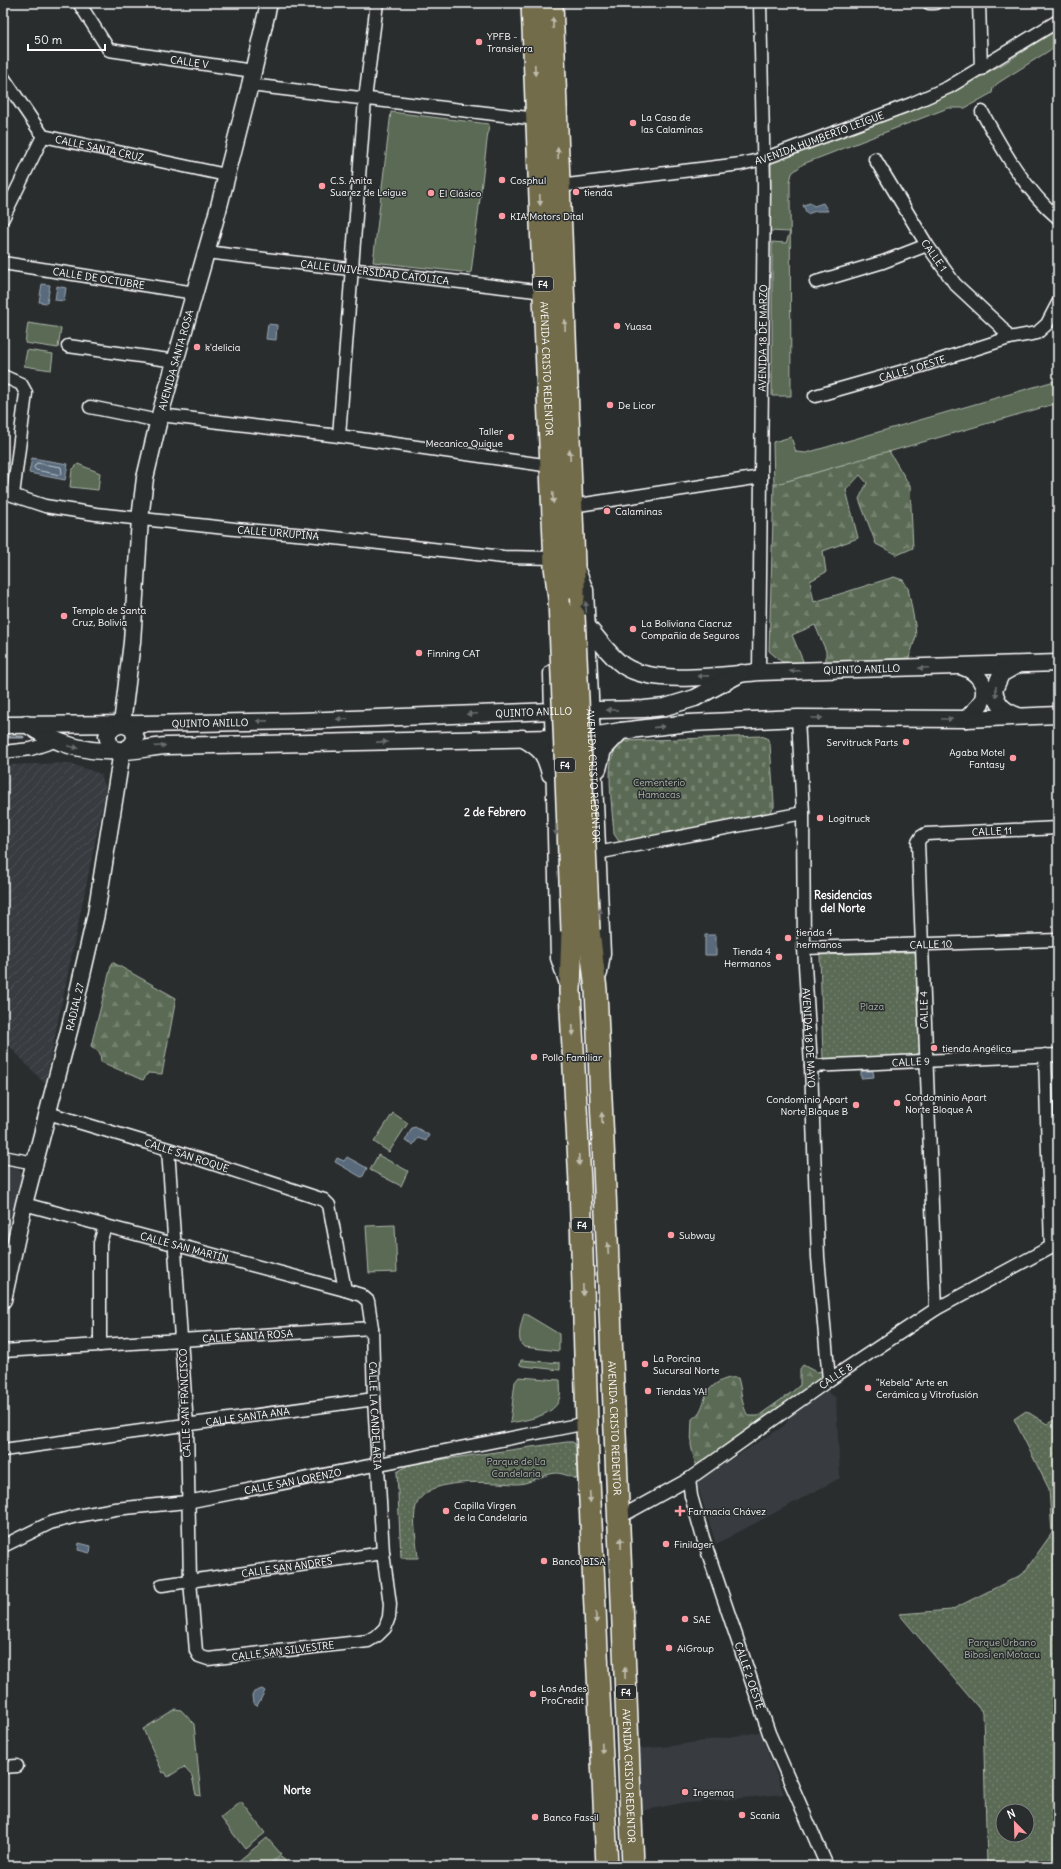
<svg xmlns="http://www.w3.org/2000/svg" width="1061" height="1869" viewBox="0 0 1061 1869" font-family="Delius,sans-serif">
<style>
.built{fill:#373b41}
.industrial{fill:url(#industrial-furrows)}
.grass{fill:#5a6b54;stroke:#acb5aa}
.forest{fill:url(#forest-firs);stroke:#acb5aa}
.cemetery{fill:url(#cemetery-stones);stroke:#acb5aa}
.park{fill:url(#park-dots);stroke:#acb5aa;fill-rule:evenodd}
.water{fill:#596b7b;stroke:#9ba6b0}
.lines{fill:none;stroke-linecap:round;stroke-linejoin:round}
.shore{stroke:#bdc4ca;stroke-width:1}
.stream{stroke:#9ba6b0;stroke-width:3}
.street-casing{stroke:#fff;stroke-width:15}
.secondary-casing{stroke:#fff;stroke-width:19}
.highway-casing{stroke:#fff;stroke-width:24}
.street{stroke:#2a2d2e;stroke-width:12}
.secondary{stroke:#2a2d2e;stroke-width:16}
.highway{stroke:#726c4b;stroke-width:21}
.highway-bridge-casing{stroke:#fff;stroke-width:24;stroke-linecap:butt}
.highway-bridge{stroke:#726c4b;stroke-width:21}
.oneway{fill:#c0bdae}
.oneway2{fill:#6a6c6d}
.poi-dot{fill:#ff9aa2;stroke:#2a2d2e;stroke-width:1.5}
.labels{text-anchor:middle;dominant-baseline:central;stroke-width:3;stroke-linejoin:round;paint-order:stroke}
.shield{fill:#2a2d2e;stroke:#bfc0c0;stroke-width:1}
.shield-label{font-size:9px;font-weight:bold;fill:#fff}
.poi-label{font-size:10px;fill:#fff;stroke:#2a2d2e;text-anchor:start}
.street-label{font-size:10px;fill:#fff;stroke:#2a2d2e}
.park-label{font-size:10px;fill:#acb5aa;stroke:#2a2d2e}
.neighbourhood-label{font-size:11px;font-weight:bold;fill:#fff;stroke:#2a2d2e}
</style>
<defs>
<pattern id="industrial-furrows" width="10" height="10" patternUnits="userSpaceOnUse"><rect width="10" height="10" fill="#373b41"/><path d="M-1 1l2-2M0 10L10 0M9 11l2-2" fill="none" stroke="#4b4f54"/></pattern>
<pattern id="forest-firs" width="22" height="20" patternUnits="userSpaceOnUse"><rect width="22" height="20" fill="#5a6b54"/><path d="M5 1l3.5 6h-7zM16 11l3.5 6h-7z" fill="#73816e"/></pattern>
<pattern id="cemetery-stones" width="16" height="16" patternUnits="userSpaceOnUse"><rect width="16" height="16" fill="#5a6b54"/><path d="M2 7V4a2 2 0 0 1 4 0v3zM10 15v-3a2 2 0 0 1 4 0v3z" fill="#73816e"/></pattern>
<pattern id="park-dots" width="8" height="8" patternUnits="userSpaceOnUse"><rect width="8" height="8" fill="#5a6b54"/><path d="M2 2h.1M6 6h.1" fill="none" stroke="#73816e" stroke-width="1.8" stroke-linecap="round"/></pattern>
</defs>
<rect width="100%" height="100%" fill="#2a2d2e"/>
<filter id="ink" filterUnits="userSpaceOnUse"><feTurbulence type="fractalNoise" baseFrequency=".025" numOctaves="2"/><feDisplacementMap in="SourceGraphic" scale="8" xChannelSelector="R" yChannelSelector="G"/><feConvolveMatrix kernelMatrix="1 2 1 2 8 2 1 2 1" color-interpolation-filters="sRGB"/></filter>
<g filter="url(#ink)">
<!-- built -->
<path class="built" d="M3,1165l15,3 4,6 -19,84z
M825,1390l11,8 4,80 -124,66 -20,-63 88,-55 9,-14z
M760,1732l24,62 -107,10 -36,7 -5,-62 35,-3z"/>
<!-- industrial -->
<path class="industrial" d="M69,763l32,11 5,15 -61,295 -42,-45v-274z"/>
<!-- grass -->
<path class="grass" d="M1058,29v16l-60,38 -5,5 -1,5 -27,15h-17l-145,56 -11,9 -2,9 1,214h-19v-154l14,1 4,-11 -20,-1 1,-70 166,-62 68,-36z
M391,112l98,12 -18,149 -98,-11z
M28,323l33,5 -3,20 -33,-5z
M27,350l26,4 -2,16 -27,-4z
M1058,380v23l-284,82 -1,-43 18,-5 5,15 10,1z
M78,464l22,9 -2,17 -28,-3 2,-17z
M393,1113l15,10 -19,29 -15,-10z
M378,1155l30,16 -7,15 -31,-16z
M395,1225l2,47 -28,1 -3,-47z
M524,1313l35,21v17l-35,-4c-9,-7 -2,-25 0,-34z
M521,1360l39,3v7l-37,-4 -3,-1z
M519,1377l41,3c0,5 1,11 0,16 -3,20 -34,24 -50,27l5,-41z
M175,1709l6,1 13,14 7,72 -5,-1 -4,-19 -8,-9 -16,10 -3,-5 -2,1 -20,-44z
M241,1802l24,31 -20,16 -24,-31z
M267,1838l14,16 -14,12h-28l-3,-3z
M281,1856l8,10h-20z"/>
<!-- forest -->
<path class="forest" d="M889,451l21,35 3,62 -16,7 -21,-11 -17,-45 8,-16 -7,-8 -14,15 12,48 -35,13 3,21 -16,9 4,21 80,-25 9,3 5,8 7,37 1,11 -7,22 -83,4v-11l-11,-26 -23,10 11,26 -2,2 -19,-1 -13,-11 5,-166z
M112,962l64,36 -14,76 -14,-1 -5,7 -42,-18 -1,-9 -9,-7z
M803,1365l13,7 7,-1 1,4 -3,8 -121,83 -5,-3 -4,-18 1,-26c10,-7 10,-13 14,-24 5,-11 20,-19 32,-17 4,13 3,26 10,38h10l34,-24 8,-7v-16z"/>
<!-- cemetery -->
<path class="cemetery" d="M761,736l6,2 3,6 4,59v4l-5,7 -145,30 -6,-4 -4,-6c-1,-16 -7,-62 -2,-76 2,-8 7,-13 13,-17z"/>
<!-- park -->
<path class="park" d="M920,952l3,98 -11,7 -89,2 -3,-104z
M1026,1411l21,13 11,-6v448h-71l-4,-153 -84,-99 52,-4 72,-36 29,-41 -3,-44 -35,-70zM1003,1811h24v24h-24z
M567,1442h6l3,3 1,34c-6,-2 -15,-6 -21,-6 -14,1 -27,12 -41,11 -25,-1 -89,-9 -99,22 -4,13 1,38 2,52h-17l-4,-86 13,-8z"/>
<!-- water -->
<path class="water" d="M810,203l4,3 9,-3 5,8h-12l-9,3 -4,-9z
M42,284l8,1 -3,18 -8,-1z
M57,286l9,2 -2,13 -9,-1z
M268,324l9,1 -1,15 -10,-1z
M32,458l36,6 -3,16 -36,-7z
M705,935h11v20h-11z
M861,1071h12l1,6 -13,1z
M415,1127l14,8 -3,6 -8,-3 -5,7 -8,-4 7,-13z
M347,1157l20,11 -4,8 -2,1 -26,-15 2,-4 7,3z
M79,1543l12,3 -1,7 -12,-3z
M262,1689l3,2 -8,15 -4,-3 -1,-7 2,-4z"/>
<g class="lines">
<!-- shore -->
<path class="shore" d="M37,463l24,4 1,6 -2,2 -24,-5 -2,-2z"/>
<!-- stream -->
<path class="stream" d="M3,737h20"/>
<defs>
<g id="street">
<path id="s1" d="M79,3l30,47 144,21"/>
<path d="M929,3h6"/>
<path d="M979,3l2,66"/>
<path id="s2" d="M3,77l40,59 183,39"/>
<path d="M250,85l287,34"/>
<path d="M982,112c21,38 42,77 76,106"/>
<path id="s3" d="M875,159l52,86 28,39 45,42 9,12"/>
<path id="s4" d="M559,186l182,-22 22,-5 148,-55 38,-17 109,-66"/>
<path d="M3,218l40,-82"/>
<path id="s5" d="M206,252l338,40"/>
<path id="s6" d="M3,263l192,30"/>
<path d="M816,282l67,-20 44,-17"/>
<path d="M68,346l108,15"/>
<path d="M3,376l18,8 5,9 -13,102"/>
<path id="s7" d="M815,396l106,-30 88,-28 28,-5 10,-9 11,-21"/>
<path d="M90,407l69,14"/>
<path d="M160,415l179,21 212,30"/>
<path d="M339,436l26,-337 12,-96"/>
<path id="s8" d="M3,492l42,14 51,8 139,15 73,6 195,22 53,1"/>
<path d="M572,506l189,-29"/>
<path id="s9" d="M759,672l5,-486 -4,-183"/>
<path id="s10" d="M798,718l5,95 1,135 7,118 7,191 11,123"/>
<path d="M3,752l28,-3 24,-8"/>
<path d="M597,853l206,-40"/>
<path id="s11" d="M804,948l254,-8"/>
<path d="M1045,1055l6,192"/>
<path id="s12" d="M811,1066l247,-11"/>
<path id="s13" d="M48,1113l120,36 156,51 5,5 16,85 16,5 7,6 4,27 2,71 9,154 7,51 -1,13 -4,11 -7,7 -10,6 -160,18 -9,-3 -3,-5 -6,-70 -3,-156 -19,-276"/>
<path d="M3,1157l32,6"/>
<path id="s14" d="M24,1204l321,86"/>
<path id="s15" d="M936,1309l-18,-467 3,-5 5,-3 132,-6"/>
<path d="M100,1345v-102l5,-17"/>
<path id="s16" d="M3,1351l369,-23"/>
<path id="s17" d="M3,1450l371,-51"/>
<path id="s18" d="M689,1479l2,17 12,42 66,195 58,133"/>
<path id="s19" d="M620,1517l69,-38 140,-99 107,-71 122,-66"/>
<path id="s20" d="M3,1546l47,-23 27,-7 38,-7 72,-7 400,-79"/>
<path id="s21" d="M162,1585l221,-32"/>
<path d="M3,1767l14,-1"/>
</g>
<g id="secondary">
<path id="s22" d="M576,568l9,22 17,363 -3,20"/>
<path id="s23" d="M586,625c12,13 23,31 38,41 30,20 99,9 135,6l299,-9"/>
<path d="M1017,665l-16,9 -7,16c3,15 10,21 24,26"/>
<path d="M963,667c15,5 27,20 18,36 -4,6 -10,11 -15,16"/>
<path d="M552,673l7,285 9,26"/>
<path d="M26,724c30,20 59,29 95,27 15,0 30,-4 46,-5l386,-8 39,-2 29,-5 68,-8 109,-5 168,1 92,-4"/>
<path id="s24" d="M122,724l10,-82 8,-123 5,-41 15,-63 58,-205 32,-125 19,-82"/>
<path id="s25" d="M3,725l140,-1 158,-3 251,-10 92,-2 21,-2 30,-9 47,-25"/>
<path d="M522,738c19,11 23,15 28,36"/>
<path d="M122,751l-11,-3 -4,-12 5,-8 10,-4"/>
<path d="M598,769l5,-19 18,-19"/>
<path id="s26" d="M3,1300l21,-96 46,-177 26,-113 26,-163 9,-5 5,-8 -4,-10 -10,-4"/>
</g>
<g id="highway">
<path id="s27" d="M532,3l23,563 4,33"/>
<path d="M552,3l22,561v34"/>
<path id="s28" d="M589,930l7,60 7,152 30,724"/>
<path d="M572,931l-2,60 10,192 8,275 19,408"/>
</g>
</defs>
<!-- street casing -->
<use href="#street" class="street-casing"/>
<!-- secondary casing -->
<use href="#secondary" class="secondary-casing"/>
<!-- highway casing -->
<use href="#highway" class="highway-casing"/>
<!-- street -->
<use href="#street" class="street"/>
<!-- secondary -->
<use href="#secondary" class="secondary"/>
<!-- highway -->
<use href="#highway" class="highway"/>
<defs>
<path id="highway-bridge" d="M559,599l13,332
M574,615l15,315"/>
</defs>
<!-- highway-bridge casing -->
<use href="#highway-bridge" class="highway-bridge-casing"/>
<!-- highway-bridge -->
<use href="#highway-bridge" class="highway-bridge"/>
</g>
<!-- one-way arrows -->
<defs><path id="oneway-solid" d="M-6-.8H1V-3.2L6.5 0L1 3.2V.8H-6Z"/></defs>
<g class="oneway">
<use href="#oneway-solid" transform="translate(553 23) rotate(-92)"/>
<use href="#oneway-solid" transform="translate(535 70) rotate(88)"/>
<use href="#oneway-solid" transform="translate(558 153) rotate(-92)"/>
<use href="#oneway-solid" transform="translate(540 200) rotate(88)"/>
<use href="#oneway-solid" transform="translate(565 325) rotate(-92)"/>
<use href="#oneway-solid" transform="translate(570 455) rotate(-92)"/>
<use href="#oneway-solid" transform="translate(553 498) rotate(87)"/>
<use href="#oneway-solid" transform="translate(573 1030) rotate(87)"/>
<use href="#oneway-solid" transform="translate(602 1118) rotate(-93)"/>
<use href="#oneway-solid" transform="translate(579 1160) rotate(87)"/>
<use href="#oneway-solid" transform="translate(608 1248) rotate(-93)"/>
<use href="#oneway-solid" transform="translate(583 1290) rotate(89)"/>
<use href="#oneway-solid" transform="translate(590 1497) rotate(87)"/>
<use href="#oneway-solid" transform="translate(621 1543) rotate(-92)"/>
<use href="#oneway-solid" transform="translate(596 1618) rotate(87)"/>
<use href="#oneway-solid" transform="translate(625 1673) rotate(-92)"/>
<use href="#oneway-solid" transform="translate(602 1748) rotate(87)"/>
</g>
<g class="oneway2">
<use href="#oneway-solid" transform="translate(586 607) rotate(-93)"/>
<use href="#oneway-solid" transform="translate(924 668) rotate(178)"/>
<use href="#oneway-solid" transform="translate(795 671) rotate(178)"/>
<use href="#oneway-solid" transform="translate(703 676) rotate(179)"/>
<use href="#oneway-solid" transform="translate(996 692) rotate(89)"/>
<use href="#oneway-solid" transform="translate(612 710) rotate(179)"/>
<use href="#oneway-solid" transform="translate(472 714) rotate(178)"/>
<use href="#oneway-solid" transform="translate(817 718)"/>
<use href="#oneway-solid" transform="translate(342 719) rotate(178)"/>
<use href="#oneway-solid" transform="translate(947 719)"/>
<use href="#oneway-solid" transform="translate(262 721) rotate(179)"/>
<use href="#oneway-solid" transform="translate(659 727) rotate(-6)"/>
<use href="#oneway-solid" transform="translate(382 742) rotate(-1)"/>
<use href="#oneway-solid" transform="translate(160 746) rotate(-4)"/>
<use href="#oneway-solid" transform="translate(73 747) rotate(12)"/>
<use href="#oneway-solid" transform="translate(556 830) rotate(89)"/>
<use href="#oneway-solid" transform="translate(600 914) rotate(-93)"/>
</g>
</g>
<!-- markers -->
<g class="poi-dot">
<circle cx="479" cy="42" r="4"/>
<circle cx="633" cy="123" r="4"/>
<circle cx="502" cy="180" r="4"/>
<circle cx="322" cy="186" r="4"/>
<circle cx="576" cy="192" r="4"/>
<circle cx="431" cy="193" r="4"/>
<circle cx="502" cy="216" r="4"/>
<circle cx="617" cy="326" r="4"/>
<circle cx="197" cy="347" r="4"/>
<circle cx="610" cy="405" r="4"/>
<circle cx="511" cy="437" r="4"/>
<circle cx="607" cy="511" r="4"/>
<circle cx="64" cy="616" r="4"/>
<circle cx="633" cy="629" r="4"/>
<circle cx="419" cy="653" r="4"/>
<circle cx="906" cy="742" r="4"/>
<circle cx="1013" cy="758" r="4"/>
<circle cx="820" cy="818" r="4"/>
<circle cx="788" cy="938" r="4"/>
<circle cx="779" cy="957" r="4"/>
<circle cx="934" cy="1048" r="4"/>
<circle cx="534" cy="1057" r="4"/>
<circle cx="897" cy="1103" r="4"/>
<circle cx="856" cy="1105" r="4"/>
<circle cx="671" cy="1235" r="4"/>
<circle cx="645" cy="1364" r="4"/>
<circle cx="868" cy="1388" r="4"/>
<circle cx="648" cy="1391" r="4"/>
<circle cx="446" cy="1511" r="4"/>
<path d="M678 1505h4v4h4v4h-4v4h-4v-4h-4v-4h4z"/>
<circle cx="666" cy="1544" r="4"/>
<circle cx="544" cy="1561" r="4"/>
<circle cx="685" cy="1619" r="4"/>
<circle cx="669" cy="1648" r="4"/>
<circle cx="533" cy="1694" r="4"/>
<circle cx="685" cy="1792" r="4"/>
<circle cx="742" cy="1815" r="4"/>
<circle cx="535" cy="1817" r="4"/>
</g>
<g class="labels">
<!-- shield labels -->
<g class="shield">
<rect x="533" y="277" width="20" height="14" rx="3"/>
<rect x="555" y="758" width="20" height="14" rx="3"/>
<rect x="572" y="1218" width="20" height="14" rx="3"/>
<rect x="616" y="1685" width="20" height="14" rx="3"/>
</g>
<g class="shield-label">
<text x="543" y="284">F4</text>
<text x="565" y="765">F4</text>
<text x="582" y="1225">F4</text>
<text x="626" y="1692">F4</text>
</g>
<!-- poi labels -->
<g class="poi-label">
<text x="487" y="36">YPFB -<tspan x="487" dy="12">Transierra</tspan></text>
<text x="641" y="117">La Casa de<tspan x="641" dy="12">las Calaminas</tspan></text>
<text x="330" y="180">C.S. Anita<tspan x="330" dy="12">Suarez de Leigue</tspan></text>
<text x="510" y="180">Cosphul</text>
<text x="584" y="192">tienda</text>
<text x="439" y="193">El Clásico</text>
<text x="510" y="216">KIA Motors Dital</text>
<text x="625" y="326">Yuasa</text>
<text x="205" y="347">k'delicia</text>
<text x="618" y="405">De Licor</text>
<text x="503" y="431" text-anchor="end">Taller<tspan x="503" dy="12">Mecanico Quique</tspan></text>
<text x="615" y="511">Calaminas</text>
<text x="72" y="610">Templo de Santa<tspan x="72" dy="12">Cruz, Bolivia</tspan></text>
<text x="641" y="623">La Boliviana Ciacruz<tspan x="641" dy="12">Compañía de Seguros</tspan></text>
<text x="427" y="653">Finning CAT</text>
<text x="898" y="742" text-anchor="end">Servitruck Parts</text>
<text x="1005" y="752" text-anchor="end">Agaba Motel<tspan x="1005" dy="12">Fantasy</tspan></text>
<text x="828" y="818">Logitruck</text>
<text x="796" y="932">tienda 4<tspan x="796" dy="12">hermanos</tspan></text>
<text x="771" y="951" text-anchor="end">Tienda 4<tspan x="771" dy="12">Hermanos</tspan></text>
<text x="942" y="1048">tienda Angélica</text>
<text x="542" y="1057">Pollo Familiar</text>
<text x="905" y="1097">Condominio Apart<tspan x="905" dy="12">Norte Bloque A</tspan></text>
<text x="848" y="1099" text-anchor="end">Condominio Apart<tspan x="848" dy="12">Norte Bloque B</tspan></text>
<text x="679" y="1235">Subway</text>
<text x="653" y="1358">La Porcina<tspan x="653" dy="12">Sucursal Norte</tspan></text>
<text x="876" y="1382">"Kebela" Arte en<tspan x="876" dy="12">Cerámica y Vitrofusión</tspan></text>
<text x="656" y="1391">Tiendas YA!</text>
<text x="454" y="1505">Capilla Virgen<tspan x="454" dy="12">de la Candelaria</tspan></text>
<text x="688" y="1511">Farmacia Chávez</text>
<text x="674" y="1544">Finilager</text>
<text x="552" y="1561">Banco BISA</text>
<text x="693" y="1619">SAE</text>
<text x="677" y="1648">AiGroup</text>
<text x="541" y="1688">Los Andes<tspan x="541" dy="12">ProCredit</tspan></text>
<text x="693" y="1792">Ingemaq</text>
<text x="750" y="1815">Scania</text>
<text x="543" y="1817">Banco Fassil</text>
</g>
<!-- street labels -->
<g class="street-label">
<text stroke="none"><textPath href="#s1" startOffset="137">CALLE V</textPath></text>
<text stroke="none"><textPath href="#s4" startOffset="266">AVENIDA HUMBERTO LEIGUE</textPath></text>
<text stroke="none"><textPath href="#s2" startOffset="129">CALLE SANTA CRUZ</textPath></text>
<text stroke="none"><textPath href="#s3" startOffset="113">CALLE 1</textPath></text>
<text stroke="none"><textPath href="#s5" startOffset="170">CALLE UNIVERSIDAD CATÓLICA</textPath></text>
<text stroke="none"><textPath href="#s6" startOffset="97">CALLE DE OCTUBRE</textPath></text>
<text stroke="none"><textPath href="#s9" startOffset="334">AVENIDA 18 DE MARZO</textPath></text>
<text stroke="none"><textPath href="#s24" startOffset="369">AVENIDA SANTA ROSA</textPath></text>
<text stroke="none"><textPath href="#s27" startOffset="366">AVENIDA CRISTO REDENTOR</textPath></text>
<text stroke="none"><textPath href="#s7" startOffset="101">CALLE 1 OESTE</textPath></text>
<text stroke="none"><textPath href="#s8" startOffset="279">CALLE URKUPIÑA</textPath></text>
<text stroke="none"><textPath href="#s23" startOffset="296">QUINTO ANILLO</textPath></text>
<text stroke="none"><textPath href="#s25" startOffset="531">QUINTO ANILLO</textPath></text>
<text stroke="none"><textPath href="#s25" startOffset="207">QUINTO ANILLO</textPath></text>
<text stroke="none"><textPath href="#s22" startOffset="210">AVENIDA CRISTO REDENTOR</textPath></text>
<text stroke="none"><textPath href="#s15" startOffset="545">CALLE 11</textPath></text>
<text stroke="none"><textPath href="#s11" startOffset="127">CALLE 10</textPath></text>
<text stroke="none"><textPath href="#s26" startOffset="302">RADIAL 27</textPath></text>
<text transform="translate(924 1010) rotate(-91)">CALLE 4</text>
<text stroke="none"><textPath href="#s10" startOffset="320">AVENIDA 18 DE MAYO</textPath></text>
<text stroke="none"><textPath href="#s12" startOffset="100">CALLE 9</textPath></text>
<text stroke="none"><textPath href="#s13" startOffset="145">CALLE SAN ROQUE</textPath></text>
<text stroke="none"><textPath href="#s14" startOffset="166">CALLE SAN MARTÍN</textPath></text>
<text stroke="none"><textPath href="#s16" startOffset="245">CALLE SANTA ROSA</textPath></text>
<text stroke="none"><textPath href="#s19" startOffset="258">CALLE 8</textPath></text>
<text transform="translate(185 1403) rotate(-92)">CALLE SAN FRANCISCO</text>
<text stroke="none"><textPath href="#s13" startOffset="524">CALLE LA CANDELARIA</textPath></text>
<text stroke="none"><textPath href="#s17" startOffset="247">CALLE SANTA ANA</textPath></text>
<text stroke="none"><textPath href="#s28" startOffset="499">AVENIDA CRISTO REDENTOR</textPath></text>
<text stroke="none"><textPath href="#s20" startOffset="299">CALLE SAN LORENZO</textPath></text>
<text stroke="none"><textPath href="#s21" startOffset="126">CALLE SAN ANDRES</textPath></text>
<text transform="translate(283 1651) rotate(-7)">CALLE SAN SILVESTRE</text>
<text stroke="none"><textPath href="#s18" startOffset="206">CALLE 2 OESTE</textPath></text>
<text stroke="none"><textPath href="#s28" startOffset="847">AVENIDA CRISTO REDENTOR</textPath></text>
</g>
<!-- park labels -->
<g class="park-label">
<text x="659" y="782">Cementerio<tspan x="659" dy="12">Hamacas</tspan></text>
<text x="872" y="1006">Plaza</text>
<text x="516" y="1461">Parque de La<tspan x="516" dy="12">Candelaria</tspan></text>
<text x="1002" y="1642">Parque Urbano<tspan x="1002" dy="12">Bibosi en Motacu</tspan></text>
</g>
<!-- neighbourhood labels -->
<g class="neighbourhood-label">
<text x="495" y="812">2 de Febrero</text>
<text x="843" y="895">Residencias<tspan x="843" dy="13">del Norte</tspan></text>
<text x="297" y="1790">Norte</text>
</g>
</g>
<!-- margin -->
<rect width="1061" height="1869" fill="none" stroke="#2a2d2e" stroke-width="16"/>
<rect x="8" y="8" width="1045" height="1853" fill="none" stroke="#fff" stroke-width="1.5" filter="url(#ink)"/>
<!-- north arrow -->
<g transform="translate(1015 1823) rotate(337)"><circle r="19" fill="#2a2d2e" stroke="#7f8182"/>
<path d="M0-3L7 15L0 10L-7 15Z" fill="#ff9aa2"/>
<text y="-6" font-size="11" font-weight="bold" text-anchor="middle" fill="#ffffff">N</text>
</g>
<!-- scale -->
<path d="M28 44v6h77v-6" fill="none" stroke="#ffffff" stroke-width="2"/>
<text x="34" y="44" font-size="12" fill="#ffffff" stroke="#2a2d2e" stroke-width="3" paint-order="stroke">50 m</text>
</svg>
